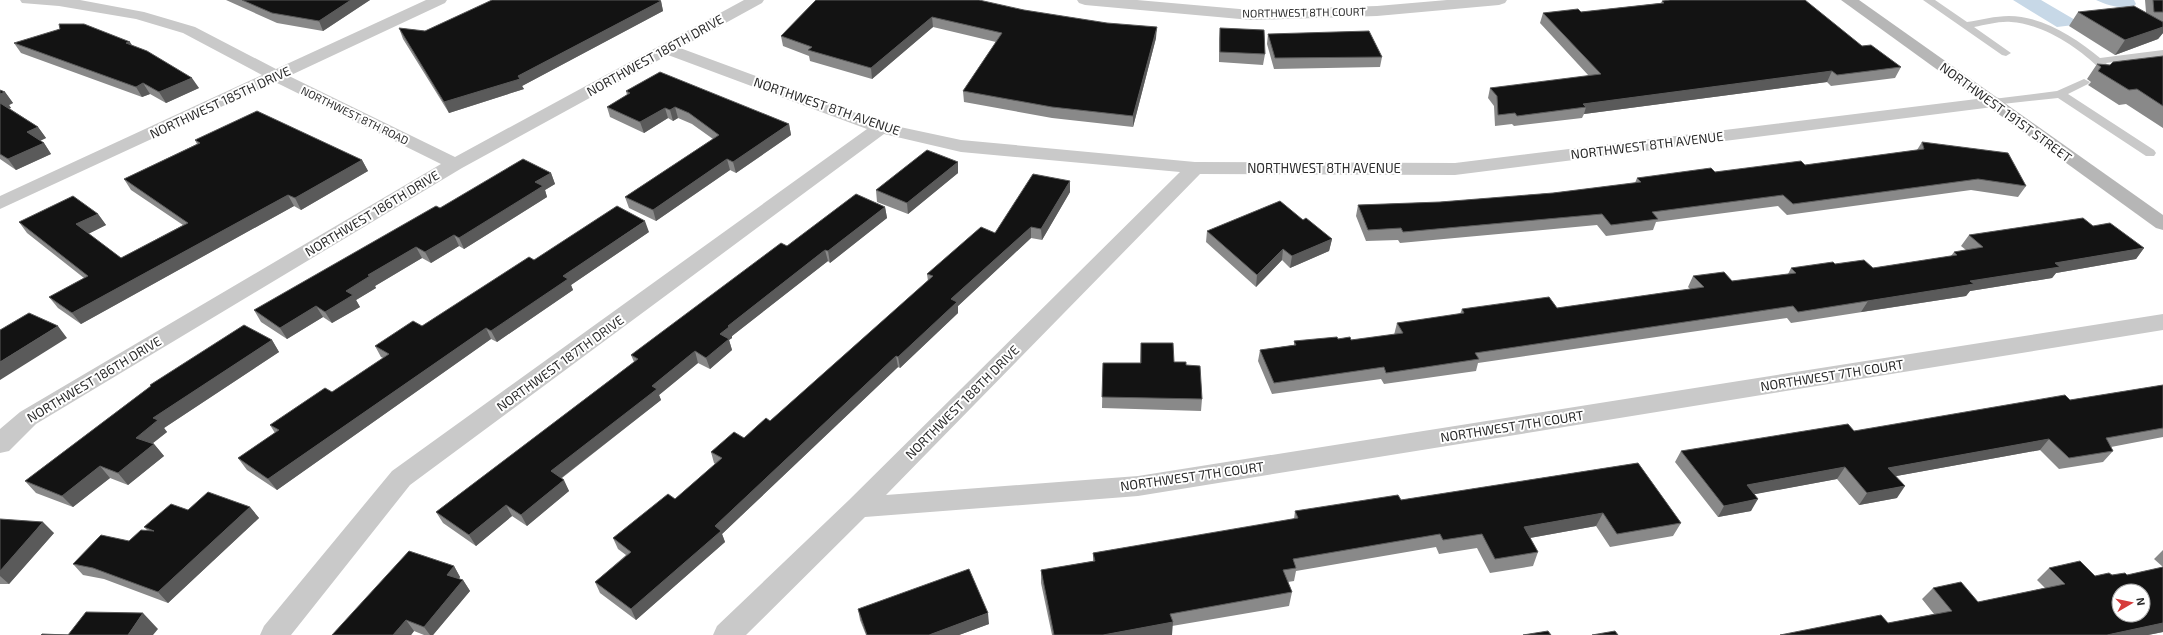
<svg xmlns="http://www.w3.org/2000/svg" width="2163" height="635" viewBox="0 0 2163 635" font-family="'Exo 2',sans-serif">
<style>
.water{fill:#c7d8e7}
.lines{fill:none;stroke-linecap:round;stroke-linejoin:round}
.lane{fill:#c9c9c9;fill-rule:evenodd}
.street{fill:#c9c9c9;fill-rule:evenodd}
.secondary{fill:#b6b6b6;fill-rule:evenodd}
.wall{fill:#898989}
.shaded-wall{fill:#5a5a5a}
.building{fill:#131313;stroke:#5a5a5a;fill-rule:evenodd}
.labels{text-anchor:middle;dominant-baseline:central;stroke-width:4;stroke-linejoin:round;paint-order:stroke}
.far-street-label{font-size:11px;fill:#2c2c2c;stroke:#fff}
.street-label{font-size:13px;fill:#2c2c2c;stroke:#fff}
</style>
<rect width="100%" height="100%" fill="#fff"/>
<!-- water -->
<path class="water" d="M2013,0h28l41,24 -25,3z
M2096,0h38l2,4 -2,2c-13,3 -25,0 -38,-6z"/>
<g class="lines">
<!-- lane -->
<path class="lane" d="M1923,0h12l32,22c14,-2 28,-6 42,-6 33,0 67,22 91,42l63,-8v6l-57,7 6,7 -13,8 -5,-3 6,-6c-21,-21 -57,-45 -89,-47 -12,-1 -25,3 -37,5l37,26 -5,3 -4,-1z
M2084,79l6,3 -2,2 -20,10 86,56 2,3 -2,3h-8l-88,-58 -65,7 -6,-3 6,-3 64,-8z"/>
<!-- street -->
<path class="street" d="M20,0h60l64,12 51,15 81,42 150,-69h21l-2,3 -156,73 166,81 289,-157h20l-2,3 -82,45 206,76 75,16 234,22 260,1 538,-66 6,1 3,4 -3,4 -6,1 -538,68 -255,-1 -314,321 252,-19 1025,-162v16l-1025,166 -273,21 -119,118h-33l4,-9 132,-126 331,-328 -219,-20 -77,-18 -474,351 -119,150h-31l4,-9 128,-155 475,-342 -199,-74 -206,113 -426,256 -27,27 -9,2v-24l20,-17 421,-248 -166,-82 -275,127v-13l262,-121 -79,-42 -47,-14 -77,-13 -37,-3z
M1077,0h60l114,10 126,-4 70,-6h60l-2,3 -6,2 -122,11 -126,4 -166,-15 -6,-2z"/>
<!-- secondary -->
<path class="secondary" d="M1841,0h18l304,215v15l-7,-2z"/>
</g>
<!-- wall -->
<path class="wall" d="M226,0h144l-47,31 -46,-8z
M816,0l208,10 132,28 -23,89 -81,-9 -88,-16 -1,-11 33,-49 -63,-15 -61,52 -62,-18 -1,-5 -26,-10 -2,-10z
M2145,0h18v22h-1h1v11l-5,6 -43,16 -46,-29 9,-14h68z
M661,1l2,10 -141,75 2,3 -75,24 -46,-74 -4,-11 26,3z
M1662,1l200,45 39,21 -6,11 -64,8 -4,-4 -243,32 -2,4 -68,8 -2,-2 -17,2 -1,-20 -6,-8 2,-10 99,-12 -49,-53 3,-10 38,-1 80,-9z
M1220,28l45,26 -2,11 -44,-3v-23z
M1268,34l114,23 -2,10 -106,2 -7,-25z
M14,43l118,3 67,42 -33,15 -16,-9 -8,3 -121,-44z
M2163,56v72l-37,-24 -7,1 -31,-20 3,-3 -4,-3 10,-15 13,1z
M0,90l5,2 8,11 -4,2 2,3h-2l29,19 8,11 -6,3 4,2 7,11 -35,16 -16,-11z
M626,91l163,33 2,11 -55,38 -6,-3 -74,51 -27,-13 -4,-11 88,-58 -21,-15 -14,-6 -5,3 -5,-3 -24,15 -34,-16 -3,-10 20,-12z
M195,140l167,20 6,11 -67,39 -7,-4 -213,118 -23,-16 -9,-11 35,-19 -57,-45 -8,-11 79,-8 8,11 -18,9 33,24 62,-33 -52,-35 -7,-11 73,-35z
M1922,142l104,44 -8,11 -47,-7 -184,25 -9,-9 -122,16 -3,8 -47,6 -9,-11 -197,18 -2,-3 -32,1 -10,-25 2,-11 82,-3 113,-9 82,-10 2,-5 168,-13 112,-15z
M958,162v11l-50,41 -31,-12 -1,-12z
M551,173l4,11 -10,6 2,7 -83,52 -5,-3 -28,17 -9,-5 -47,28 1,2 -20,12 4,7 -28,16 -9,-6 -36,22 -26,-17 -7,-12z
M1070,181v11l-28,48 -11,-2 -73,68v7l-58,55 -2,-1 -176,167 3,8 -89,78 -36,-27 -5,-11 31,-27 -8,-6 -5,-11 62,-39 40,-35 -1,-1 -3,-11 33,-14 26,-17 158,-140 -1,-7 68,-41z
M885,207l2,11 -57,45 -2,-2 -96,75v2l-3,2 3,10 -22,19 -12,-6 -39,32 2,5 -99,78 7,13 -42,35 -15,-10 -36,30 -33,-23 -7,-11 198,-150 -3,-7 156,-109z
M1303,220l29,19 -3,12 -39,17 -8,-8 -26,27 -50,-45 1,-11z
M2093,226l51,22 -8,11 -80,14 -4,5 -82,13 -4,5 -175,27 -4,-5 -309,45 -2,8 -92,13 -3,-5 -109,15 -14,-33 2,-11 34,-5v-4l44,-2 13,1 43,-5 3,-12 63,-9 2,-5 95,-1 133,-19 -2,-2 5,-11 39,5 56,-7 3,-6 44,-4 38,4 78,-12 3,-4 12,-2 -5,-4 8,-11z
M649,232l-78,53 2,5 -76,52 -6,-3 -214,151 -30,-20 -9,-12 37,-25 -5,-8 62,-33 51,-34 -2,-1 -6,-11 47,-20 112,-66z
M272,340l7,12 -115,76 3,4 -15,12h2l10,12 -36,29 -18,-7 -37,29 -37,-14 -11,-12 126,-95 -1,-1z
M1141,343l33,19 12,3 16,34 -1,12 -99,-3 1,-45h37z
M2163,385v52l-52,10 2,4 -10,11 -44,7 -19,-19 -144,26 1,22 -38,7 -22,-26 -83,15 -3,17 -33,6 -43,-55 6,-11 173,-20 216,-31z
M1638,463l43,60 -8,13 -63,11 -14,-21 -66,12 8,14 -5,14 -43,7 -13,-25 -38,6 -3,-7 -140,24 -2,10 -6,1 4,10 -3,14 -117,20v9h-120l-11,-52v-13l52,-9v-8l201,-34 1,-8 106,-11z
M250,507l9,11 -91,85 -64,-24 -21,-4 -10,-11 56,-23 18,-11 -3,-3z
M0,519l54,14 -45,51h-9z
M2163,550v82l-15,3h-368l108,-12 46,-9 -12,-15 11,-11 45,14 67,-14 -8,-8 12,-12 46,8 32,-1 36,-8 -9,-8z
M454,566l6,11 -1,2 4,1 7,11 -37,44h-9l-10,-4 -3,4h-79z
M858,609l131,15 -30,11h-93l-6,-15z"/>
<!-- shaded-wall -->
<path class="shaded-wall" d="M351,0h19l-47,31 -4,-10z
M661,1l2,10 -141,75 2,3 -75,24 -5,-11 74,-26z
M932,17l1,10 -61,52 -1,-11z
M1157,27l-1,11 -23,89v-11z
M2163,27v6l-5,6 -43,16 10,-15z
M130,42l6,10 -10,-9z
M1832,71l-5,11 -243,32 2,-7 -3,-3z
M192,78l7,10 -33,15 -7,-11z
M143,83l7,11 -8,3 -6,-10z
M5,92l8,11 -4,2 2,3 -8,3 -3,-5v-12z
M675,107l3,11 -5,3 -3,-11z
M665,108l3,10 -24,15 -4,-11z
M789,124l2,11 -55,38 -3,-11z
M38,127l8,11 -11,5 -8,-11z
M44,143l7,11 -35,16 -8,-11z
M727,159l3,11 -74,51 -3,-11z
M362,160l6,11 -67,39 -6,-12z
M958,162v11l-50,41 -1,-11z
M551,173l4,11 -10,6 2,7 -83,52 -5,-11 76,-56z
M1070,181v11l-28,48 -1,-11z
M288,195l6,11 -213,118 -9,-11z
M885,207l2,11 -57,45 -2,-12z
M98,214l8,11 -22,11 -8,-12z
M645,221l4,11 -78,53 2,5 -76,52 -6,-11 72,-55z
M1031,227v11l-73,68v7l-58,55 -2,-11 53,-58z
M454,235l5,11 -28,17 -6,-11z
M1332,239l-3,12 -39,17 2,-12z
M416,247l6,11 -47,28 1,2 -20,12 4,7 -28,16 -7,-11 21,-21 22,-16z
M2144,248l-8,11 -80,14 -4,5 -82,13 -4,5 -105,16 7,-11 187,-38z
M1283,249l-1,11 -26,27 1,-12z
M825,250l3,11 -96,75v2l-3,2 3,10 -22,19 -4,-11 14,-24 8,-8z
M316,306l7,11 -36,22 -7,-11z
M58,326l9,12 -67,42v-18z
M486,328l5,11 -214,151 -9,-11z
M272,340l7,12 -115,76 3,4 -22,17 -9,-11 17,-20z
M695,351l3,12 -39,32 2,5 -105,82 -5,-11 101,-85z
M896,356l2,11 -176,167 3,8 -89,78 -5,-11 84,-83z
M2049,439l-9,11 -160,29 8,-11z
M154,444l10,12 -36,29 -10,-12z
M100,466l10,12 -37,29 -11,-11z
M1845,467l-8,12 -97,18 7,-12z
M564,480l5,11 -42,35 -6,-11z
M1905,486l-8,12 -38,7 8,-12z
M1758,499l-7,12 -33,6 6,-11z
M506,505l6,11 -36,30 -7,-11z
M250,507l9,11 -91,85 -10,-11z
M1603,513l-7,13 -78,14 6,-13z
M43,522l11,11 -45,51 -9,-8v-5z
M454,566l6,11 -6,9 -7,-11z
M463,580l7,11 -37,44h-3l-6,-8z
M143,613l15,16 -5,6h-25z
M988,613l1,11 -30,11h-30z
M406,620l8,11 -3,4h-18z
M1173,622l-1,13h-69z
M2163,623v9l-15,3h-41z"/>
<!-- building -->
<path class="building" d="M242,0h109l-32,21 -47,-8z
M492,0h166l3,1 -143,75 2,3 -76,23 -45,-74 26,3z
M816,0h163l45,10 83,13 50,4 -24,89 -81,-9 -89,-16 39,-58 -70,-16 -61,51 -63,-18 4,-3 -31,-11z
M1670,0h135l57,46 9,-1 30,22 -64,8 -5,-4 -249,33 3,3 -69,9 -2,-3 -17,2 -1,-19 -7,-8 111,-14 -58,-61 35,-4 3,3 83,-9 -2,-2z
M2153,0h10v12h-9z
M2134,6l29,16v5l-38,13 -47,-28z
M59,24h25l46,18 -4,1 21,8 45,27 -33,14 -16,-9 -7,4 -122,-44 46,-14z
M1220,28l44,2 1,24 -45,-2z
M1369,31l13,26 -107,1 -7,-24z
M2163,56v50l-26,-17 -8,1 -31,-19 3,-4 -4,-3 13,1 3,-3z
M660,72l129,52 -56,38 -6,-3 -74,51 -28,-13 94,-62 -30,-22 -14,-6 -5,3 -5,-2 -25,14 -33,-15 23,-14 -4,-2z
M0,90l5,2 -5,2z
M0,103l38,24 -11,5 17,11 -36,16 -8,-5z
M257,111l105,49 -67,38 -7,-3 -216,118 -23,-16 39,-21 -69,-54 54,-26 25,18 -22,10 45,34 67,-35 -64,-44 76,-36 -5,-3z
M1922,142l86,11 18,33 -48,-7 -185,25 -10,-9 -131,17 6,7 -47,6 -9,-11 -199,18 -2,-4 -33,2 -10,-25 82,-3 113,-9 88,-11 -4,-4 74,-10 4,4 86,-11 4,4 119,-16z
M927,150l31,12 -51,41 -31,-13z
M523,159l28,14 -16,9 8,4 -84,52 -5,-3 -29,17 -9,-5 -48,28 2,1 -24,15 7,4 -28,17 -9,-6 -36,22 -26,-18 182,-104 4,2z
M1033,174l37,7 -29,48 -10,-2 -80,72 6,3 -59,55 -2,-1 -181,170 6,5 -90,78 -36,-27 36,-30 -18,-14 55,-44 7,5 47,-41 -11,-6 23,-20 10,6 22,-20 4,3 163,-145 -6,-2 54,-47 14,6z
M856,194l29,13 -57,44 -3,-1 -97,76 1,1 -9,7 9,5 -23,19 -11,-7 -43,35 5,3 -106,82 13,9 -43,35 -15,-10 -37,30 -33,-23 202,-153 -7,-4 150,-112 6,3z
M1280,201l23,19 3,-2 26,21 -40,17 -9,-7 -26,26 -50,-44z
M617,206l28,15 -82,55 5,3 -77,52 -5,-3 -218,151 -30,-21 41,-28 -9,-5 55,-37 7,4 57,-38 -14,-8 38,-25 9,5 107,-69 5,3z
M2083,218l10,8 17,-3 34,25 -89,15 5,4 -90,14 4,3 -176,28 -5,-6 -318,47 4,6 -93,14 -2,-6 -110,16 -14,-33 36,-5 -2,-4 43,-4 1,2 12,-2 1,3 52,-7 -6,-10 67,-10 -2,-4 87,-12 8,11 147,-21 -11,-11 31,-4 8,9 64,-8 -5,-5 42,-6 2,2 29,-4 9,8 84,-13 -3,-3 29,-5 -14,-12z
M29,313l29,13 -58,36v-32z
M244,325l28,15 -119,78 5,2 -22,18 18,6 -36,29 -18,-7 -38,30 -37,-15 126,-95 -1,-1z
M1141,343h32l1,19h12v3l14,1 2,33 -100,-2 1,-34h38z
M2163,385v43l-57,10 7,13 -44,7 -20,-19 -161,29 17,18 -38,7 -22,-26 -98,18 11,14 -34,7 -43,-55 167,-27 6,7 211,-36 5,5z
M1638,463l43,60 -64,11 -14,-21 -79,14 14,25 -43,7 -13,-25 -39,6 -3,-6 -147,25 3,9 -13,2 9,22 -122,22 3,8 -70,13h-49l-13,-65 54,-9 -2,-8 205,-35 -3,-7 103,-16 3,5z
M208,492l42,15 -92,85 -65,-24 -20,-4 28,-29 28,6 12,-11 13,1 -10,-4 27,-23 17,6z
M0,519l43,3 -43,49z
M409,551l45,15 -7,9 16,5 -39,47 -18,-7 -13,15h-61z
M2080,561l15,15 14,-3 3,2 13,-2 2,2 36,-8v56l-56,12h-327l101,-20 7,8 64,-12 -19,-23 28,-6 17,20 87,-18 -16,-16zM2119,591h24v24h-24z
M969,569l19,44 -59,22h-62l-9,-26z
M86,612l57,1 -15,22h-87l1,-1 26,1z
M1548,631l3,4h-28z
M1615,631l3,4h-26z"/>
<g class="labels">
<!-- far-street labels -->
<g class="far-street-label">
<text transform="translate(1304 12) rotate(-1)">NORTHWEST 8TH COURT</text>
<text transform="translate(355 115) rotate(26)">NORTHWEST 8TH ROAD</text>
</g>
<!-- street labels -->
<g class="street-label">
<text transform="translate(655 55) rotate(-29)">NORTHWEST 186TH DRIVE</text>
<text transform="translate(220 102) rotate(-25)">NORTHWEST 185TH DRIVE</text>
<text transform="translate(827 106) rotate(19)">NORTHWEST 8TH AVENUE</text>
<text transform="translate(2006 112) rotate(36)">NORTHWEST 191ST STREET</text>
<text transform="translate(1647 145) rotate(-7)">NORTHWEST 8TH AVENUE</text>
<text x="1324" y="168">NORTHWEST 8TH AVENUE</text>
<text transform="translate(372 213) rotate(-31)">NORTHWEST 186TH DRIVE</text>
<text transform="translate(560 363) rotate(-36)">NORTHWEST 187TH DRIVE</text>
<text transform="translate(1832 375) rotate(-9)">NORTHWEST 7TH COURT</text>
<text transform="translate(94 379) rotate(-31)">NORTHWEST 186TH DRIVE</text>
<text transform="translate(962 402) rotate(-45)">NORTHWEST 188TH DRIVE</text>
<text transform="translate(1512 426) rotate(-9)">NORTHWEST 7TH COURT</text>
<text transform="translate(1192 476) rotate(-8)">NORTHWEST 7TH COURT</text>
</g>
</g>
<!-- north arrow -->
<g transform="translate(2131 603) rotate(81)"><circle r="19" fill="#ffffff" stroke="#ababab"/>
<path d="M0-3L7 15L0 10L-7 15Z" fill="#d63b3b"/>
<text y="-6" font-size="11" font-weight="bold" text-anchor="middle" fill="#2c2c2c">N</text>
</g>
</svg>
